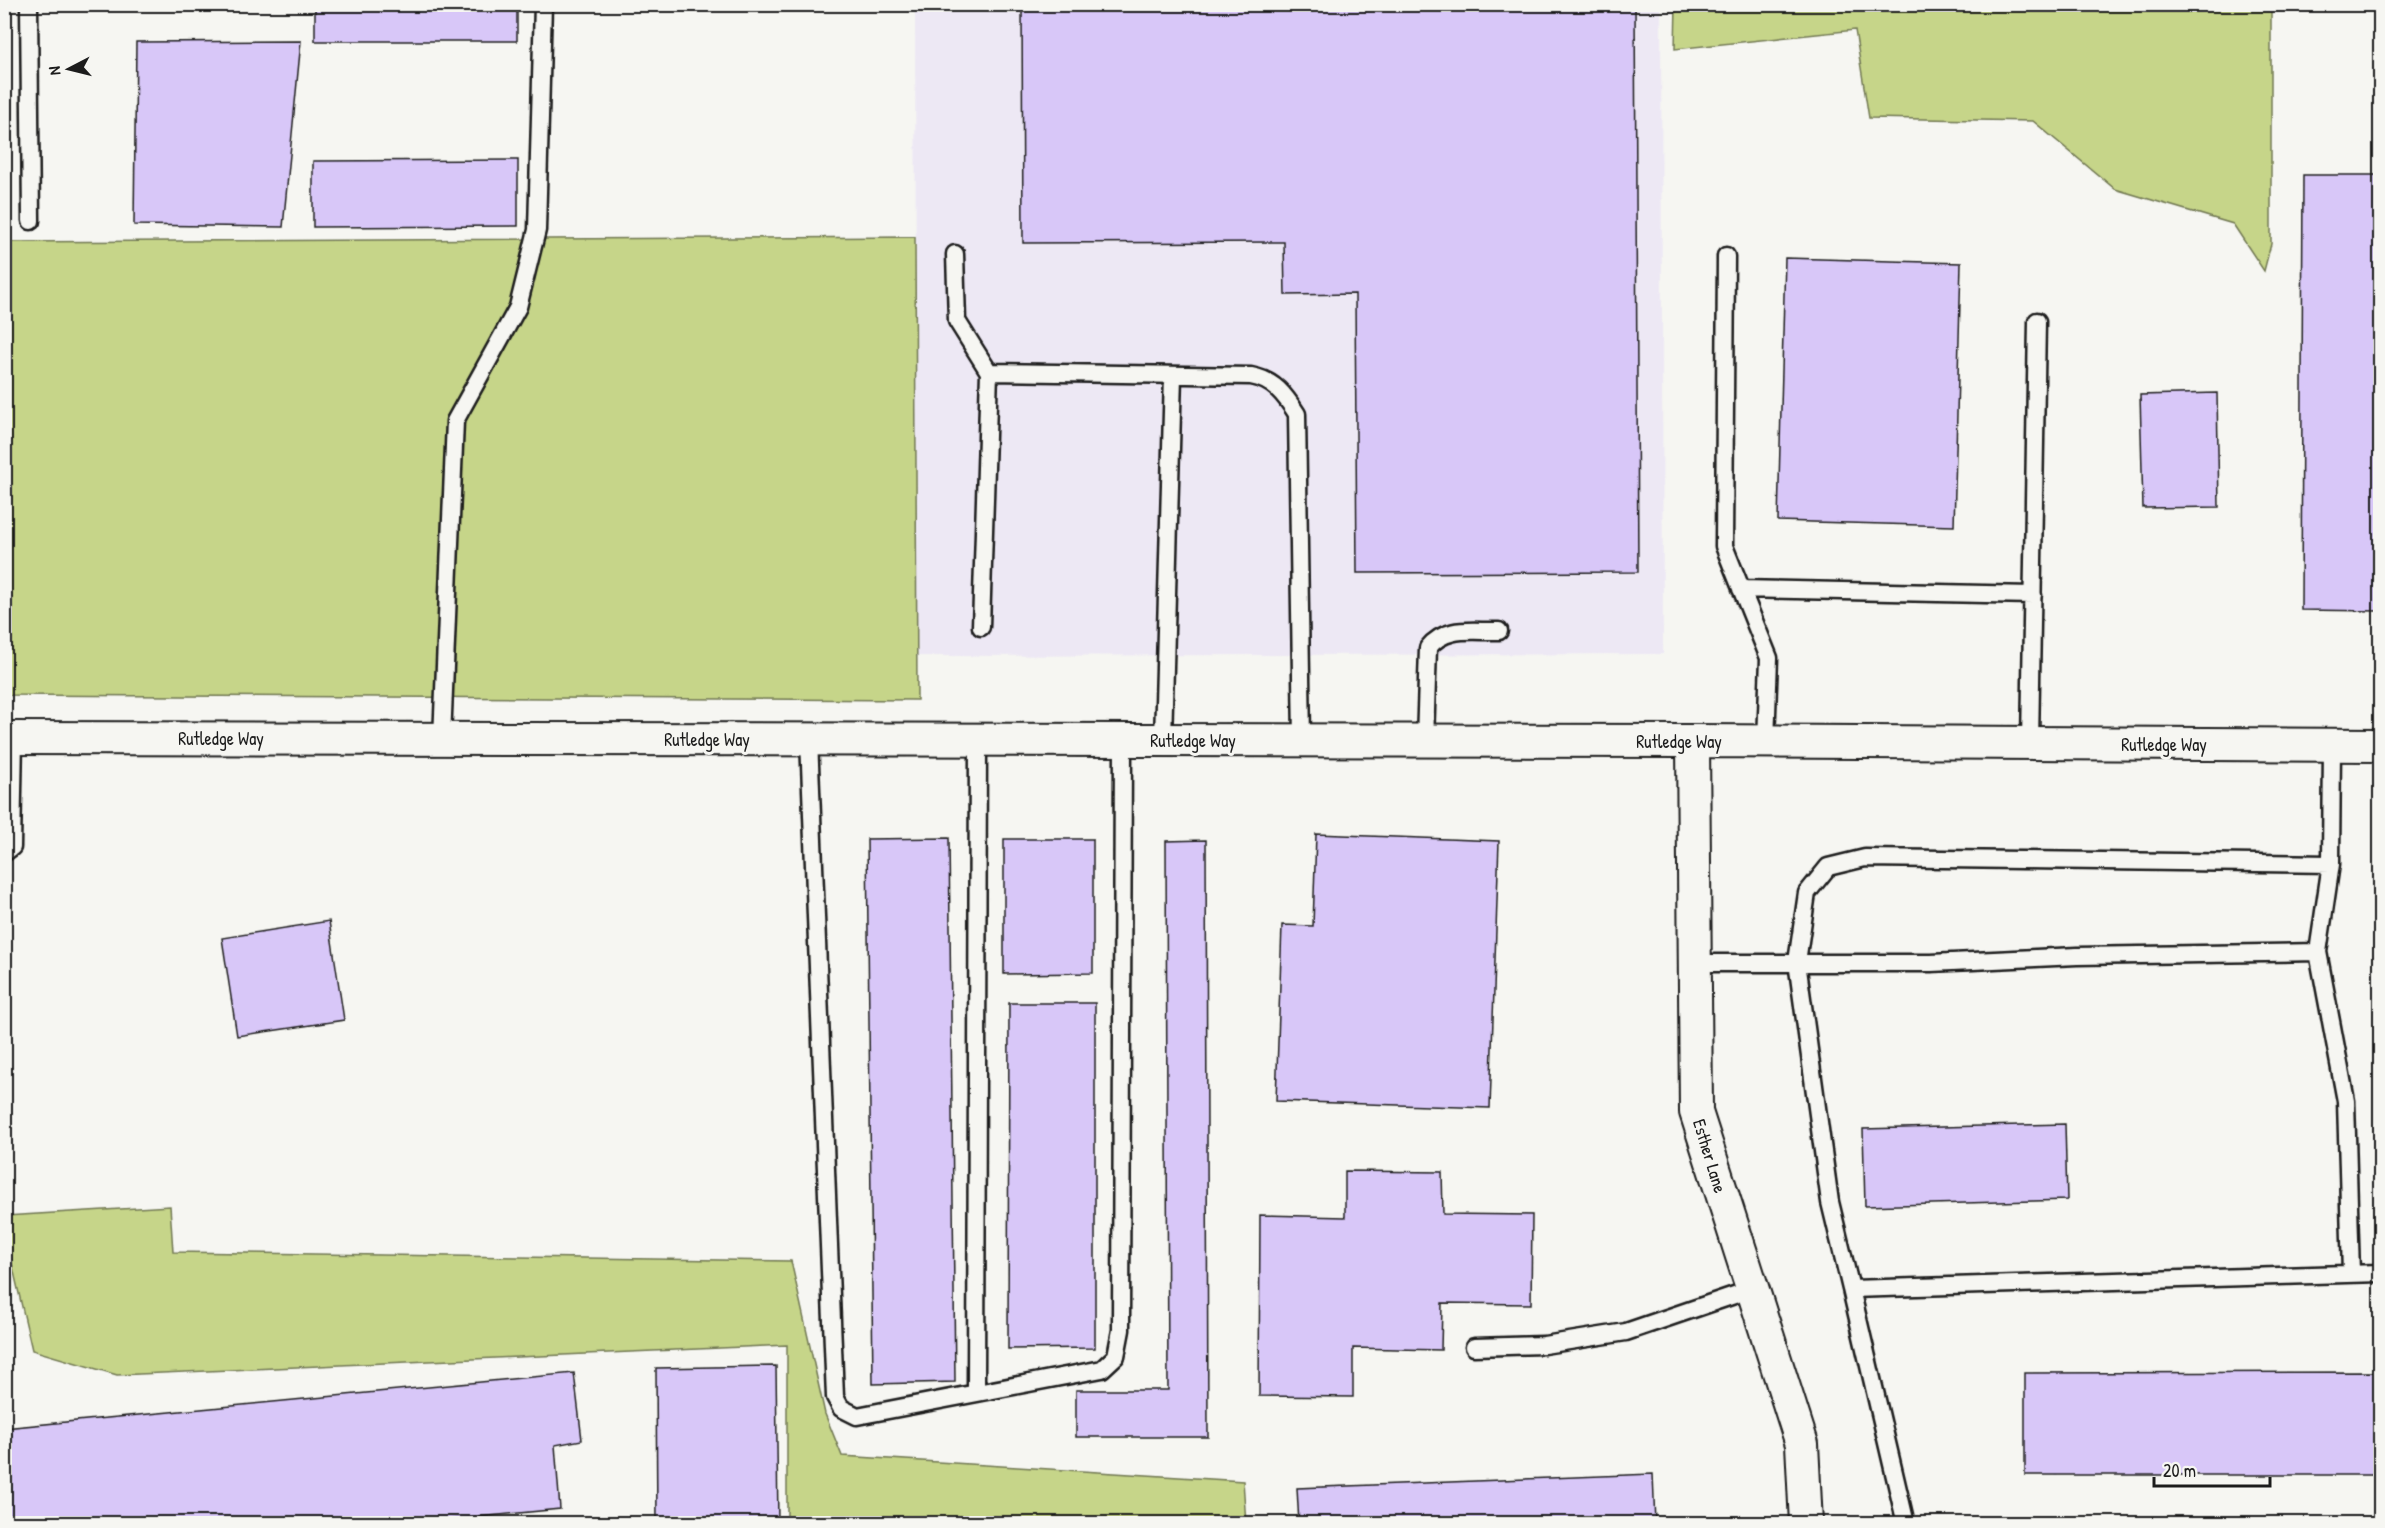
<svg xmlns="http://www.w3.org/2000/svg" width="2385" height="1528" viewBox="0 0 2385 1528" font-family="'Patrick Hand',sans-serif">
<style>
.built{fill:#ede8f4}
.green{fill:#c6d589;stroke:#717852;stroke-width:1.5}
.building{fill:#d8c7f8;stroke:#1c1c1c;stroke-width:1.5}
.lines{fill:none;stroke-linecap:round;stroke-linejoin:round}
.lane-casing{stroke:#1c1c1c;stroke-width:21}
.street-casing{stroke:#1c1c1c;stroke-width:36}
.lane{stroke:#f6f6f2;stroke-width:16}
.street{stroke:#f6f6f2;stroke-width:32}
.labels{text-anchor:middle;dominant-baseline:central;stroke-width:6;stroke-linejoin:round;paint-order:stroke}
.street-label{font-size:18px;fill:#1c1c1c;stroke:#f6f6f2}
</style>
<rect width="100%" height="100%" fill="#f6f6f2"/>
<filter id="ink" filterUnits="userSpaceOnUse"><feTurbulence type="fractalNoise" baseFrequency=".0167" numOctaves="2"/><feDisplacementMap in="SourceGraphic" scale="12" xChannelSelector="R" yChannelSelector="G"/><feConvolveMatrix kernelMatrix="1 2 1 2 8 2 1 2 1" color-interpolation-filters="sRGB"/></filter>
<g filter="url(#ink)">
<!-- built -->
<path class="built" d="M915,5h746l2,649 -746,2z"/>
<!-- green -->
<path class="green" d="M1676,5h595v239l-7,27 -31,-47 -118,-35 -82,-68 -164,-3 -14,-88 -180,19z
M915,237l2,463 -912,-5v-453z
M2378,814h2v252z
M170,1206l3,46 618,9 34,153 17,42 401,25 3,42h-459v-178l-670,30 -85,-25 -27,-117v-17z"/>
<!-- building -->
<path class="building" d="M315,4h202v37h-202z
M1022,4h613l3,568 -281,1 -2,-279 -70,1 -1,-53 -261,1z
M301,41l-18,186 -149,-2 2,-183z
M518,160v66l-205,1v-66z
M2303,175h77v436l-79,-1z
M1785,258l176,5 -7,263 -176,-5z
M2217,393l2,114 -76,1 -3,-113z
M1316,834l183,7 -9,267 -214,-7 6,-176 31,1z
M949,838l6,544 -82,2 -6,-545z
M1004,839h89v134l-89,1z
M1206,840l2,597h-132v-47h92l-2,-549z
M329,921l15,99 -107,16 -15,-98z
M1009,1003h86v345l-87,1z
M2065,1124l2,76 -202,6 -2,-77z
M1345,1171l97,1 1,42 89,1 -1,89 -89,-1 -1,47 -88,-2v49l-94,-1 1,-181 85,2z
M776,1366l2,158h-121l-1,-156z
M2380,1372v103h-355v-102z
M574,1373l8,67 -27,5 5,64 -153,15h-403v-96z
M1653,1474l2,50h-356l-2,-36z"/>
<g class="lines">
<defs>
<path id="lane" d="M29,4l2,217
M955,254l2,67 32,51 -8,255
M1726,256l-2,290 45,112 -3,84
M989,372l262,4c23,4 34,19 46,38l5,326
M1741,589l292,6
M442,739l13,-318 63,-114 19,-77 6,-226
M809,739l26,658 6,11 16,8 245,-47 14,-13 5,-26 2,-590
M1163,740l10,-365
M1425,741l3,-93c18,-23 44,-16 71,-17
M2030,743l7,-422
M4,853l8,-6 2,-109
M2318,952l28,149 5,173
M1695,963h236l146,-7 241,-4 13,-88 1,-119
M1851,1289l-21,-87 -33,-240 10,-69 21,-26 37,-9 466,6
M1474,1347l70,-2 82,-13 126,-43
M976,1393l2,-653
M1906,1524l-55,-235 529,-16"/>
<path id="street" d="M4,738l1689,3 687,4
M1693,741l3,371 106,332 4,80"/>
</defs>
<!-- lane casing -->
<use href="#lane" class="lane-casing"/>
<!-- street casing -->
<use href="#street" class="street-casing"/>
<!-- lane -->
<use href="#lane" class="lane"/>
<!-- street -->
<use href="#street" class="street"/>
</g>
</g>
<g class="labels">
<!-- street labels -->
<g class="street-label">
<text x="221" y="738">Rutledge Way</text>
<text x="707" y="739">Rutledge Way</text>
<text x="1193" y="740">Rutledge Way</text>
<text x="1679" y="741">Rutledge Way</text>
<text x="2164" y="744">Rutledge Way</text>
<text transform="translate(1710 1156) rotate(73)">Esther Lane</text>
</g>
</g>
<!-- margin -->
<rect width="2385" height="1528" fill="none" stroke="#f6f6f2" stroke-width="24"/>
<rect x="12" y="12" width="2361" height="1504" fill="none" stroke="#1c1c1c" stroke-width="2" filter="url(#ink)"/>
<!-- north arrow -->
<g transform="translate(69 69) rotate(263)" stroke="#f6f6f2" stroke-width="4.5" paint-order="stroke">
<path d="M0-4.5L10 22L0 15L-10 22Z" fill="#1c1c1c"/>
<text y="-9" font-size="16" font-weight="bold" text-anchor="middle" fill="#1c1c1c">N</text>
</g>
<!-- scale -->
<path d="M2154 1477v9h116v-9" fill="none" stroke="#1c1c1c" stroke-width="3"/>
<text x="2163" y="1477" font-size="18" fill="#1c1c1c" stroke="#f6f6f2" stroke-width="4.5" paint-order="stroke">20 m</text>
</svg>
